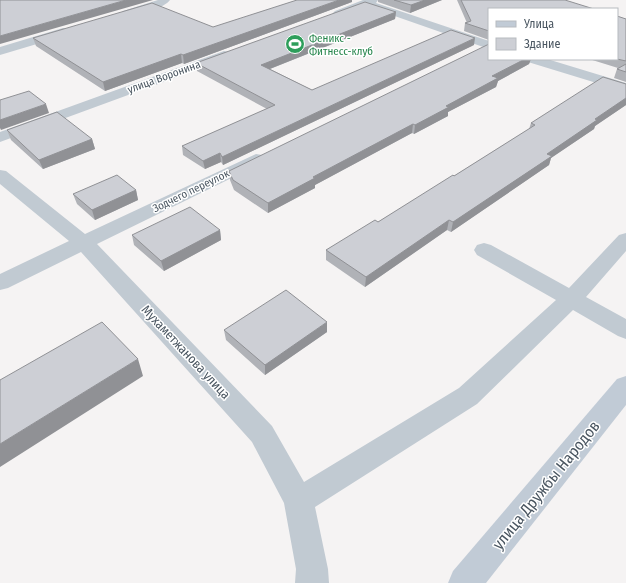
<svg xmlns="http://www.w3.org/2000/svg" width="626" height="583" viewBox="0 0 626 583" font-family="'Fira Sans Condensed',sans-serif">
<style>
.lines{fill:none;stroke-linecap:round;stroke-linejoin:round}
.street{fill:#c1cad2;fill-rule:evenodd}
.secondary{fill:#c1cbd6;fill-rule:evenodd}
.wall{fill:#b0b2b7}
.shaded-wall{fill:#909195}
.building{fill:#cdcfd5;stroke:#909195}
.labels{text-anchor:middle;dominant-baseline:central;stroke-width:3;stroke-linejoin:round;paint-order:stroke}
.far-leisure-label{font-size:11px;fill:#27864d;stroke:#fff;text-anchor:start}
.far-street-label{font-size:11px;fill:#4a5661;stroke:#fff}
.street-label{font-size:13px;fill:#4a5661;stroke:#fff}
.near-street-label{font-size:16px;fill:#4a5661;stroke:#fff}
</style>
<rect width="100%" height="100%" fill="#f5f3f3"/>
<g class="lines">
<!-- street -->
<path class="street" d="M158,0h12c-5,8 -38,18 -47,15l-2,-2 2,-2z
M363,0h15l-2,3 113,38v8l-123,-43 -27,10 -4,-1 -2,-2 2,-2z
M63,28l4,1 2,3 -2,3 -67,20v-8z
M224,51l5,1 2,3 -2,3 -229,84v-10z
M526,59h21l79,24v9l-98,-30z
M256,154l6,1 2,4 -2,4 -165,81 175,182 32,56 155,-94 97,-88 -79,-45 -3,-5 3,-5 7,-2 7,2 78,43 50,-53 7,-2v18l-40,46 40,22v20l-8,-3 -45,-26 -96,94 -162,103 13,62 1,14h-34l1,-14 -12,-66 -32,-61 -171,-190 -73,36 -8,2v-16l69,-33 -69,-57v-14l6,1 79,63z"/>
<!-- secondary -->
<path class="secondary" d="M626,376v29l-140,178h-38l5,-12 164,-192z"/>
</g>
<!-- wall -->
<path class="wall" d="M378,0h64l-32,13 -32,-11z
M457,0h108l-76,9v31l-25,-9 1,-8h2z
M352,2l-168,62 -2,-1 -77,28 -69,-45 -3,-8 180,-11z
M396,12l-1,7 -125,50 42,21 162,-45 -251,120 -2,-3 -16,7 -22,-14 -1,-9 85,-37 -70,-38 -1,-8z
M617,16l9,3v63l-12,-4 3,-9 1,-1 -29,-9h28z
M489,59h42l-2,5 -31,17 -2,6 -48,25v4l-34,18 -2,-1 -97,52v3l-47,25 -34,-23 -4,-10 -1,-9z
M626,84v21l-31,21 -1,3 -43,29 -2,7 -98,67 -4,-2 -82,57 -39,-27v-10l52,-28 76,-46 75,-47 2,-6z
M7,130l85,9 3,10 -52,20 -32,-29z
M136,190l2,10 -43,20 -18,-16 -4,-10z
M220,230l1,10 -57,31 -30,-26 -2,-10z
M224,330l103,2 -62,43 -39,-35z"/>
<!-- shaded-wall -->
<path class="shaded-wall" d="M126,0h27l-153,44v-8z
M339,0h13v2l-168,62 -1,-9z
M425,0h17l-32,13 1,-8z
M396,12l-1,7 -133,53 -1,-7z
M475,38l-1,7 -251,120 -1,-8z
M181,54l1,9 -77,28 -2,-9z
M525,59h6l-2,5 -31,17 -2,6 -48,25v4l-34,18 1,-9 77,-49z
M626,98v7l-31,21 -1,3 -43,29 -2,7 -98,67 2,-10 94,-68 48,-35z
M46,104l3,9 -48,17 -1,-2v-8z
M413,124l-1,9 -97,52v3l-47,25v-10l45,-26z
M92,139l3,10 -52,20 -4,-9z
M220,153l1,9 -16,7 -2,-8z
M136,190l2,10 -43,20 -3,-10z
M449,220l-2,10 -82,57 1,-10z
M220,230l1,10 -57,31 -3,-10z
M327,322v10l-62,43v-10z
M138,359l5,17 -143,91v-23z"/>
<!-- building -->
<path class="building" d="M0,0h126l-126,36z
M297,0h42l-156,55 -2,-1 -78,28 -70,-44 119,-35 61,24z
M394,0h31l-14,5z
M461,0h104l29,9h-105v22l-24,-8 6,-2z
M365,2l31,10 -135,53 51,25 139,-60 24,8 -253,119 -2,-4 -17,8 -21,-15 93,-41 -79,-42z
M617,16l9,3v42l-9,-2z
M489,44v15h36l-33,17 6,2 -52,28 3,1 -34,18 -2,-1 -100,53 2,1 -47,25 -35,-23 -4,-9z
M626,64v8l-9,-3z
M603,77l23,7v14l-31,21 2,1 -50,34 5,2 -99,66 -4,-2 -83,57 -40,-27 49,-30 3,2 75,-47 1,1 81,-51 -4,-2z
M29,91l17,13 -46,16v-20z
M57,112l35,27 -53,21 -32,-30z
M117,175l19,15 -44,20 -19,-16z
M190,207l30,23 -59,31 -29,-26z
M286,290l41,32 -62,43 -41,-35z
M102,322l36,37 -138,85v-64z"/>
<!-- icons -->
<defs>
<symbol id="stadium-disc" viewBox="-11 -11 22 22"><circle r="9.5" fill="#2e9e5b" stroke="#fff"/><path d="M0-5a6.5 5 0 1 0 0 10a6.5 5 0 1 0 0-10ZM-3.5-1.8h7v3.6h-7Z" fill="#fff"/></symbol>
</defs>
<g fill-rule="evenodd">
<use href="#stadium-disc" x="284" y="33" width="22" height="22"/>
</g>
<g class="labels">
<!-- far-leisure labels -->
<g class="far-leisure-label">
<text x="309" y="38">Феникс -<tspan x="309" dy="13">Фитнесс-клуб</tspan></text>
</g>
<!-- far-street labels -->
<g class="far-street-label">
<text transform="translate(164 77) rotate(-20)">улица Воронина</text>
<text transform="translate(191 191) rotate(-26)">Зодчего переулок</text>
</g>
<!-- street labels -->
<g class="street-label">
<text transform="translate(186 352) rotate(47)">Мухаметжанова улица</text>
</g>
<!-- near-street labels -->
<g class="near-street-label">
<text transform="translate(546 485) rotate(-51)">улица Дружбы Народов</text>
</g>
</g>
<!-- legend -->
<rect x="488" y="8" width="130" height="52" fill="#ffffff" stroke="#b7bbc0"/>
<rect x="496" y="21" width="20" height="6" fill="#c1cbd6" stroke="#b7bbc0"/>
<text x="524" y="28" font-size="12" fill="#4a5661">Улица</text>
<rect x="496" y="38" width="20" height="12" fill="#cdcfd5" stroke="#b7bbc0"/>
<text x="524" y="48" font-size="12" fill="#4a5661">Здание</text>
</svg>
